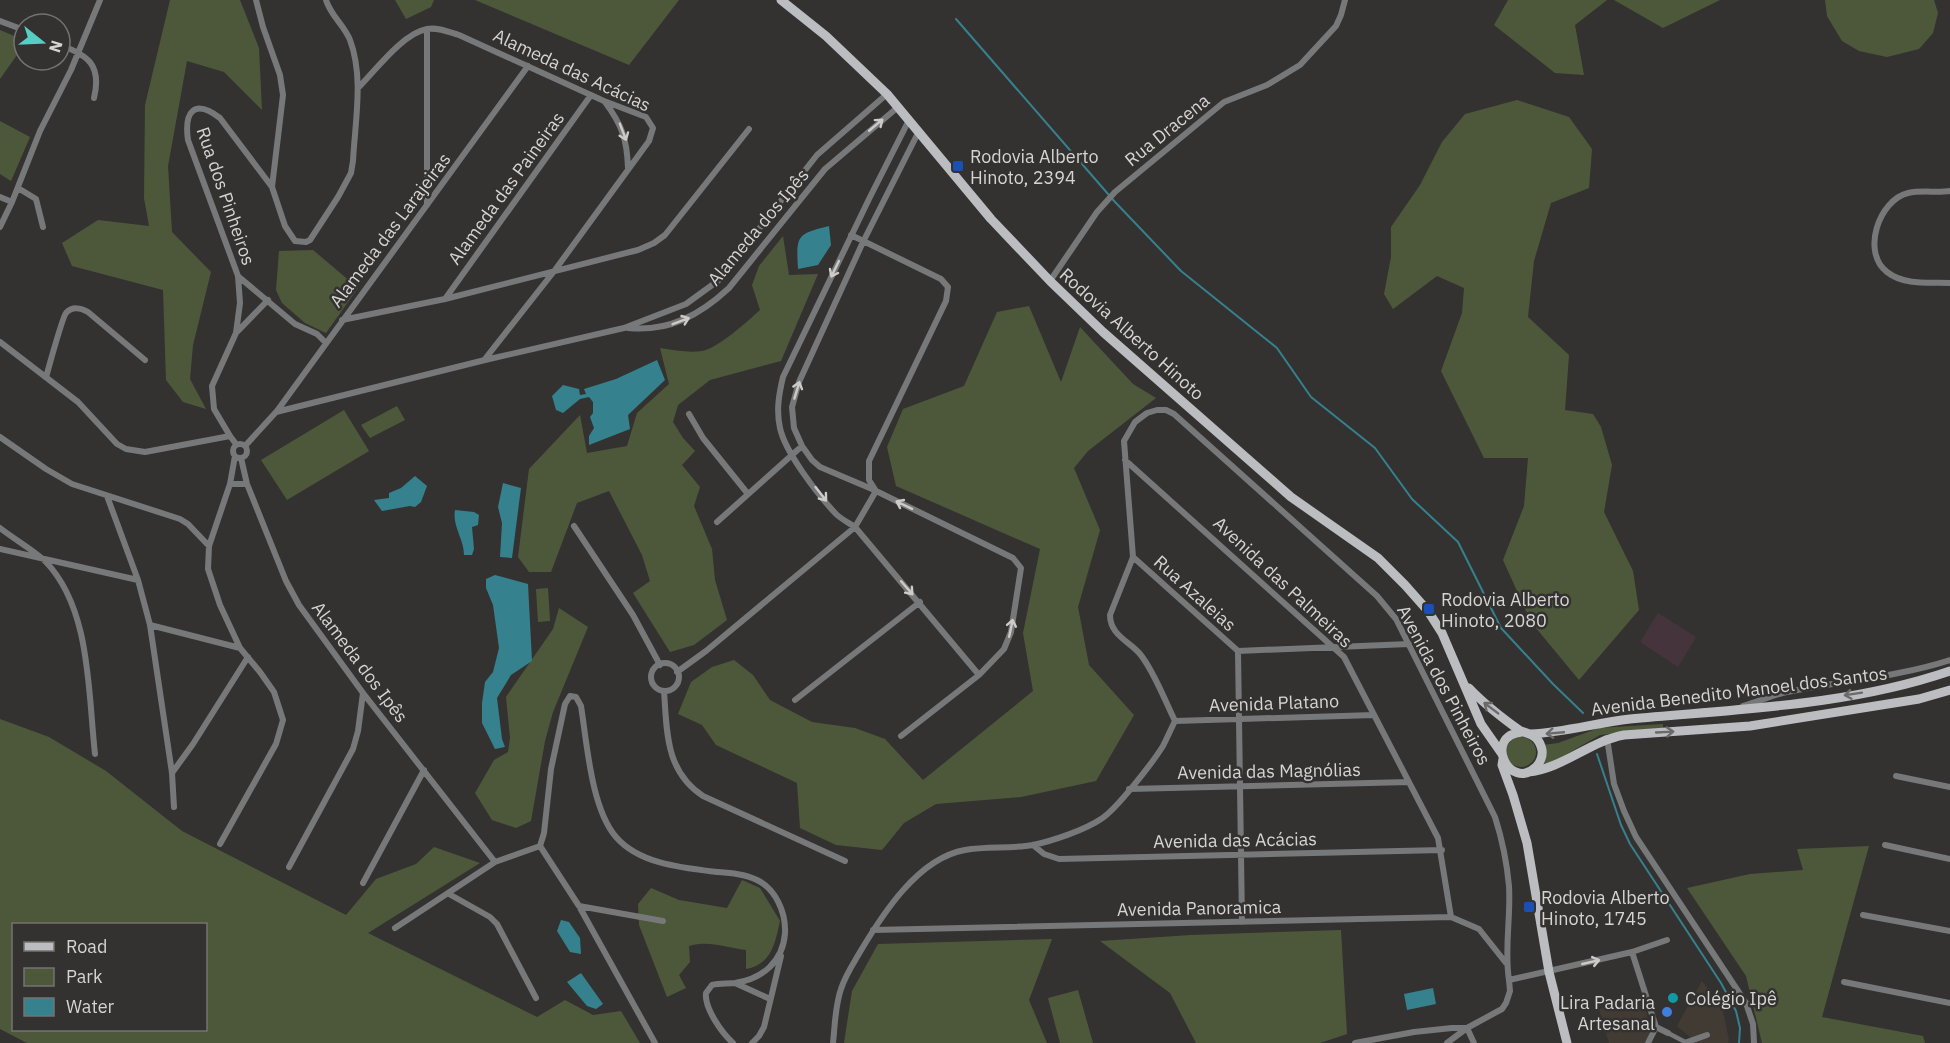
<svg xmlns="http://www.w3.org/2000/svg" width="1950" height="1043" viewBox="0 0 1950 1043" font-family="'IBM Plex Sans',sans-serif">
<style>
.built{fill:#413b34}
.medical{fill:#46343c}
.green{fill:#4d583b;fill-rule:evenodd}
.water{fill:#35818e}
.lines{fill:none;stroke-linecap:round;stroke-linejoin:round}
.stream{stroke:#35818e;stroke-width:2}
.pedestrian{stroke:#777879;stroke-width:4.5}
.minor{stroke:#777879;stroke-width:6}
.primary{stroke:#bbbdc0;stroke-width:9}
.oneway{stroke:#cccbca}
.oneway2{stroke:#6a6a6a}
.transit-dot{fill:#1a4fb4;stroke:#343230;stroke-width:2}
.culture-dot{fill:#0f9aa8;stroke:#343230;stroke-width:2}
.shop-dot{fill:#3f7fe0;stroke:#343230;stroke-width:2}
.labels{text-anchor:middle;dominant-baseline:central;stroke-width:5;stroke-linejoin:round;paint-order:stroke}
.street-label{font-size:18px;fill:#d5d4d3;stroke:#343230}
.poi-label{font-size:18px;fill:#d5d4d3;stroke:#343230;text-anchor:start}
</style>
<rect width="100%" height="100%" fill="#343230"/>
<!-- built -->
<path class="built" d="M1702,981l20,26 7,33 -1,3h-31l-20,-17z
M1642,998l9,32 -5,13h-37l-10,-34z"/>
<!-- medical -->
<path class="medical" d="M1658,613l38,24 -18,30 -38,-25z"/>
<!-- green -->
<path class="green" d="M170,0h70l19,48 3,62 -38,-38 -37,-11 -19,105 4,66 39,40 -18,73 -3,34 16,30 -23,-7 -17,-22 -3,-90 -91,-24 -10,-23 36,-23 51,6 -5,-28 1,-93z
M395,0h39l-3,7 -25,12z
M475,0h204l-50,65z
M1508,0h99l-32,25 9,50 -29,-2 -61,-48z
M1614,0h106l-57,28z
M1825,0h109l4,13 -5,20 -14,16 -32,8 -28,-6 -17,-10 -15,-25z
M0,30l24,10v5l-24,34z
M1517,100l52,17 23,32 -3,39 -38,15 -17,58 -6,56 41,38 -4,55 28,4 8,13 11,38 -8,47 29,59 6,39 -60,70 -48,-58 -28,-62 21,-54 4,-48h-44l-43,-87 21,-58 2,-25 -27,-12 -44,33 -9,-15 7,-37v-30l29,-42 22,-43 23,-28z
M0,121l30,16 -19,44 -11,-7z
M783,236l6,39 29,-1 -37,87 -71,19 -32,25 -5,17 10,16 12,13 -13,14 18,22 -6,19 18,43 3,31 12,40 -33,25 -24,7 -37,-59 17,-12 -8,-26 -33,-64 -32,12 -26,69h-22l-11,-15 11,-88 51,-54 7,38 40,-7 10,-33 32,-29 -9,-36c14,2 29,5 42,3 15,-2 46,-30 58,-41l-8,-25 7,-19z
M313,250l45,38 -32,45 -21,-10 -23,-20 -6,-13 3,-39z
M1029,306l32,76 19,-55 53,57 23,14 -68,53 -14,17 26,62 -22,77 11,58 45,50 -38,66 -75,16 -85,7 -32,19 -22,27 -46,-5 -36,-17 -3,-45 -81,-38 -14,-20 -24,-11 13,-32 21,-15 22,-7 19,15 17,25 42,22 43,6 30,11 38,41 110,-89 -10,-58 17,-84 -144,-63 -9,-39 16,-38 61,-23 33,-74z
M397,406l8,14 -35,18 -9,-13z
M344,410l25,41 -82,49 -26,-40z
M548,588l2,33 -12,1 -2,-33z
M559,608l29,19 -35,85 -8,29 -14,80 -15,7 -24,-8 -17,-27 19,-33 14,-8 2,-14 -4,-41 47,-68z
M0,719l49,18 57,34 76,60 164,84 30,-36 40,-15 18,-17 46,16 -112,70 169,84 28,-17 28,15 28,-4 19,32h-613l-27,-14zM14,924h192v106h-192z
M1663,724v4l-63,7 -56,32 1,-13 -2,-9 15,-2 41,-15z
M1506 752a15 15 0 1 1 30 0a15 15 0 1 1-30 0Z
M1869,846l-47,171 101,19 2,7h-163l-16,-67 -59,-88 63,-14 53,-4 -6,-21z
M742,880l18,8 20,33c-5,22 -8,43 -34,48v-19c-20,-2 -37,-10 -57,-4l1,16 -11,13 7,13 -19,9 -28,-72 -1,-21 13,-16 28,12 48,8z
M1341,930l6,104 -27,9h-124l-26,-50 -70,-52 91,-6z
M1052,939l-23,61 18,43h-203l8,-52 26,-47z
M1078,990l15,53h-33l-12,-45z"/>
<!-- water -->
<path class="water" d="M829,226l2,19 -13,20 -20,4c-2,-34 -1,-35 31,-43z
M657,360l8,20 -37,35 2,14 -41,16v-9l5,-8 -4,-11 3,-4v-11l-4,-5 -9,2 -17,14 -7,-3 -4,-14 11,-11 16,4 1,6 6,-1 -2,-5 32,-10z
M415,476l12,10 -6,16 -6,5 -5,-1 -28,5 -8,-11 15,-2v-5l12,-5z
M503,483l18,5 -9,70 -12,-1 2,-34 -4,-16z
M455,510l19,2 5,3 -1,10 -6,2 2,22 -2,6h-8c0,-16 -12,-29 -9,-45z
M495,575l33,9 4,77 -21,14 -14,23 5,41 3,8 -10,2 -13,-26v-20l3,-21 8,-10 6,-24 -6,-43 -7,-17v-9z
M561,920l8,2 11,16 1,16 -11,-2 -13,-21z
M581,973l22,31 -7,5 -9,-3 -20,-24z
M1433,988l3,16 -29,6 -3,-16z"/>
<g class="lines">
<!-- stream -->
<path class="stream" d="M956,19l159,183 66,69 96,77 34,49 64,51 37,51 46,43 43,86 52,56 30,29
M1597,754l24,71 9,19 91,139 15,28 4,17 -1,15"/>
<!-- pedestrian -->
<path class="pedestrian" d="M1668,1033l19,10"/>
<!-- minor -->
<path class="minor" d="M256,0l7,27 17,48 3,20 -11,92 13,39 10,15 11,1 4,-2 28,-43 13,-24 2,-12c2,-39 11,-84 -3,-121 -6,-15 -19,-24 -24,-40
M0,21l24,9
M60,45c28,10 42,20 34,53
M358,88c17,-17 45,-55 69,-59 11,-2 22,3 32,6l145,66 42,16 7,11 -4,13 -94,129 -70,89
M605,102c17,23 22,37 23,66
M909,120l-39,77 -87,180c-4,17 -7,33 -3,51 5,24 38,67 56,86 5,5 13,9 19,13l124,148
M18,188l18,11 7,28
M1950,191c-13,2 -28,-1 -42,2 -29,7 -47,59 -21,79 18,14 42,10 63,11
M0,197l12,5
M427,205v-176
M0,227l12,-25 28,-71 31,-61 29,-70
M239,277l56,47 22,10 8,8
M1050,281l47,-69 18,-20 109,-90 43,-17 33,-20 36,-39 5,-11 4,-15
M445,299l146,-204
M342,320l103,-21 193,-49 16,-7 11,-8 84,-106
M628,328c41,4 72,-13 101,-40l96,-119 73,-62
M237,332l31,-32
M0,342l78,60 39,42 9,5 19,3 85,-16 6,8
M46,377c3,-10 16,-59 20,-64 6,-7 15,-5 22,-1l57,48
M277,411l251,-345
M689,414l14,24 45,56
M230,436l-16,-27 -2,-23 24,-53 4,-30 -2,-27 -50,-136c-4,-28 6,-42 32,-22l52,69
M0,437l46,32 26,15 108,35 8,5 21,22
M233 451a7 7 0 1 1 14 0a7 7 0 1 1-14 0Z
M245,446l31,-34 209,-52 139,-32 62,-24 33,-24 98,-125 70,-61
M241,458l6,26 39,97 13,24 64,88 132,169
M1125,460l219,197 94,181 13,79
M230,484h17
M107,496l31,84 12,45 22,148 2,34
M717,522l85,-76
M574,526l59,89 27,50
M0,528c14,11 32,21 45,33 46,47 43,131 50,193
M0,549l138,31
M1133,557l105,94
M150,625l90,23
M1238,651l4,271
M1238,651l171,-7
M651 677a14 14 0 1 1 28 0a14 14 0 1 1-28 0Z
M677,672l29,-21 149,-124 21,-36 -7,-11v-19l77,-160 2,-14 -7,-8 -90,-44
M664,691c3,40 1,80 39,105l142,65
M795,700l125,-98
M1743,706c15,-4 29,-11 44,-14 55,-11 110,-15 163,-32
M1175,721l199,-6
M901,736l78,-61 25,-26 7,-17 10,-64 -8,-10 -141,-69 -52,-22 -8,-7 -10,-14 -8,-18 -2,-21 7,-25 64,-140 56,-111
M1607,738l7,46 10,27 12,26 110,166 7,21 1,19
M172,773l21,-29 55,-87
M1896,776l54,11
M1129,789l280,-7
M220,844l56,-100 7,-24 -9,-28 -14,-20 -20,-24 -20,-43 -12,-36 1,-23 21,-62 5,-28
M1033,845l11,9 15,5 383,-9
M1885,845l65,14
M540,846l4,-13 7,-64 14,-65 5,-8 6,1 5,9c6,37 10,102 35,131 23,27 67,31 101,35 13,1 28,2 40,8 19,9 29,33 28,53 -2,29 -23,46 -50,50 -8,1 -15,0 -23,2l-6,8c-2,15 16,40 27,50
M289,867l64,-118 5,-18 5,-38
M363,883l61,-113
M449,894l41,23 7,7 39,74
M579,906l84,15
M1863,915l87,16
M395,928l100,-66 45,-16 39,60 76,137
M873,930l578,-13 28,12 27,34
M1632,952l24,75
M1844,982l106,21
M735,983l35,16
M1656,1027l12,6
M1687,1042l20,-7
M752,1043l7,-7 5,-9 17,-71
M833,1043c2,-18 2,-37 8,-54 4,-13 12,-25 19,-37 22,-37 58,-94 105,-102 22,-4 46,-1 68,-5 19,-4 52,-15 68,-26 15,-9 52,-57 62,-73 4,-8 8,-17 12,-25 -10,-20 -21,-50 -35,-67 -11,-13 -30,-19 -30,-39l23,-58 -9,-116 11,-19 12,-9 10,-3h9l8,4 203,182 19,23 99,198c7,22 12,47 14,69 2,32 -5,63 0,94l123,-28 35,-12
M1355,1043l59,-11 38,-4h15l35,-19 4,-6 4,-12 -1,-11
M1447,1043l20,-15 7,15
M1648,1043l8,-16"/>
<!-- primary -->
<path class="primary" d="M781,0l45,36 61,58 104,125 59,62 53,51 188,165 87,61 27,27 23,26 14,22 39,91 21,30
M1469,688c15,16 32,29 50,42 5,3 12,3 17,8 3,3 5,7 6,12 1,6 -2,13 -6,17 -26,25 -54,-31 -14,-35
M1531,734c34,-2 65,-11 99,-15 107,-10 218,-13 320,-48
M1503,759l-1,6 11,30 14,48 22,129 18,71
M1528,772c34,-3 62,-31 96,-37l126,-9 169,-27 31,-9"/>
</g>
<!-- one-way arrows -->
<defs><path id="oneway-shaft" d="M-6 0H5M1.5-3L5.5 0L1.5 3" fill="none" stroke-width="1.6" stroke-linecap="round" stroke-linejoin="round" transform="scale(1.5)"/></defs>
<g class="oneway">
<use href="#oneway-shaft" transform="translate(876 125) rotate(-40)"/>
<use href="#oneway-shaft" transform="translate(623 132) rotate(69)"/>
<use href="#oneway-shaft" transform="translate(835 269) rotate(116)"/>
<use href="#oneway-shaft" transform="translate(681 321) rotate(-21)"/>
<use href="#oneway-shaft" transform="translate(797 390) rotate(-73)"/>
<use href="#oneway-shaft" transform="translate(821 494) rotate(52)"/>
<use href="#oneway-shaft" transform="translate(904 505) rotate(-154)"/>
<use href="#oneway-shaft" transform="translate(907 588) rotate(49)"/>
<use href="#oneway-shaft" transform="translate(1011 628) rotate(-78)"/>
<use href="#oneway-shaft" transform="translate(1591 962) rotate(-13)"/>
</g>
<g class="oneway2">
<use href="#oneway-shaft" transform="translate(1853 694) rotate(171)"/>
<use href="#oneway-shaft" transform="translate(1491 708) rotate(-143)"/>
<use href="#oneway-shaft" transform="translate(1665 732) rotate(-3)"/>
<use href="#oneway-shaft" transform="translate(1555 733) rotate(175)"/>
</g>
<!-- markers -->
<g class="transit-dot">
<rect x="952" y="160" width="12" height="12" rx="3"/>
<rect x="1423" y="603" width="12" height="12" rx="3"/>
<rect x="1523" y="901" width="12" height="12" rx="3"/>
</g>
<circle class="culture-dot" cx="1673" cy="998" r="6"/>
<circle class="shop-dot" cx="1667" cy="1012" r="6"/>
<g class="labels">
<!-- street labels -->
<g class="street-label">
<text transform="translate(572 70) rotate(25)">Alameda das Acácias</text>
<text transform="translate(1167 130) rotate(-39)">Rua Dracena</text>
<text transform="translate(506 188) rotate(-54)">Alameda das Paineiras</text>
<text transform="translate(226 196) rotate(71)">Rua dos Pinheiros</text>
<text transform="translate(758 227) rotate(-50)">Alameda dos Ipês</text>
<text transform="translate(390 230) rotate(-53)">Alameda das Larajeiras</text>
<text transform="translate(1132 334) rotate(42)">Rodovia Alberto Hinoto</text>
<text transform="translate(1283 582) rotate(43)">Avenida das Palmeiras</text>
<text transform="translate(1195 593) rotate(42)">Rua Azaleias</text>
<text transform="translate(360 662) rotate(53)">Alameda dos Ipês</text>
<text transform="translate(1444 685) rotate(62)">Avenida dos Pinheiros</text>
<text transform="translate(1739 691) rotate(-7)">Avenida Benedito Manoel dos Santos</text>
<text transform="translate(1274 703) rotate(-2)">Avenida Platano</text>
<text transform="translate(1269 771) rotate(-1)">Avenida das Magnólias</text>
<text transform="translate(1235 840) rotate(-1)">Avenida das Acácias</text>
<text transform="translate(1199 908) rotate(-1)">Avenida Panoramica</text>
</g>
<!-- poi labels -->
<g class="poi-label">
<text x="970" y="156">Rodovia Alberto<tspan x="970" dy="21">Hinoto, 2394</tspan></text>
<text x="1441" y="599">Rodovia Alberto<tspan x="1441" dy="21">Hinoto, 2080</tspan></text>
<text x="1541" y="897">Rodovia Alberto<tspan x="1541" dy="21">Hinoto, 1745</tspan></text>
<text x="1685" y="998">Colégio Ipê</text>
<text x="1655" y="1002" text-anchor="end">Lira Padaria<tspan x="1655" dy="21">Artesanal</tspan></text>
</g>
</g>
<!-- legend -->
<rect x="12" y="923" width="195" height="108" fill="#343230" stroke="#747371" stroke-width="1.5"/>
<rect x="24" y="942" width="30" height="9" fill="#bbbdc0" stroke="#747371" stroke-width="1.5"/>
<text x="66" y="953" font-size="18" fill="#d5d4d3">Road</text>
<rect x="24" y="968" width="30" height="18" fill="#4d583b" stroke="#747371" stroke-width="1.5"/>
<text x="66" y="983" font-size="18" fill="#d5d4d3">Park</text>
<rect x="24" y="998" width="30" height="18" fill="#35818e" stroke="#747371" stroke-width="1.5"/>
<text x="66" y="1013" font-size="18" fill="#d5d4d3">Water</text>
<!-- north arrow -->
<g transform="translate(42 42) rotate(108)"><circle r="28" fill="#343230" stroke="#747371" stroke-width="1.5"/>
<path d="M0-4.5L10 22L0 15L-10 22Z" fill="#56cec3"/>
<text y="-9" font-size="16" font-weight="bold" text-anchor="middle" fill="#d5d4d3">N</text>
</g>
</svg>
